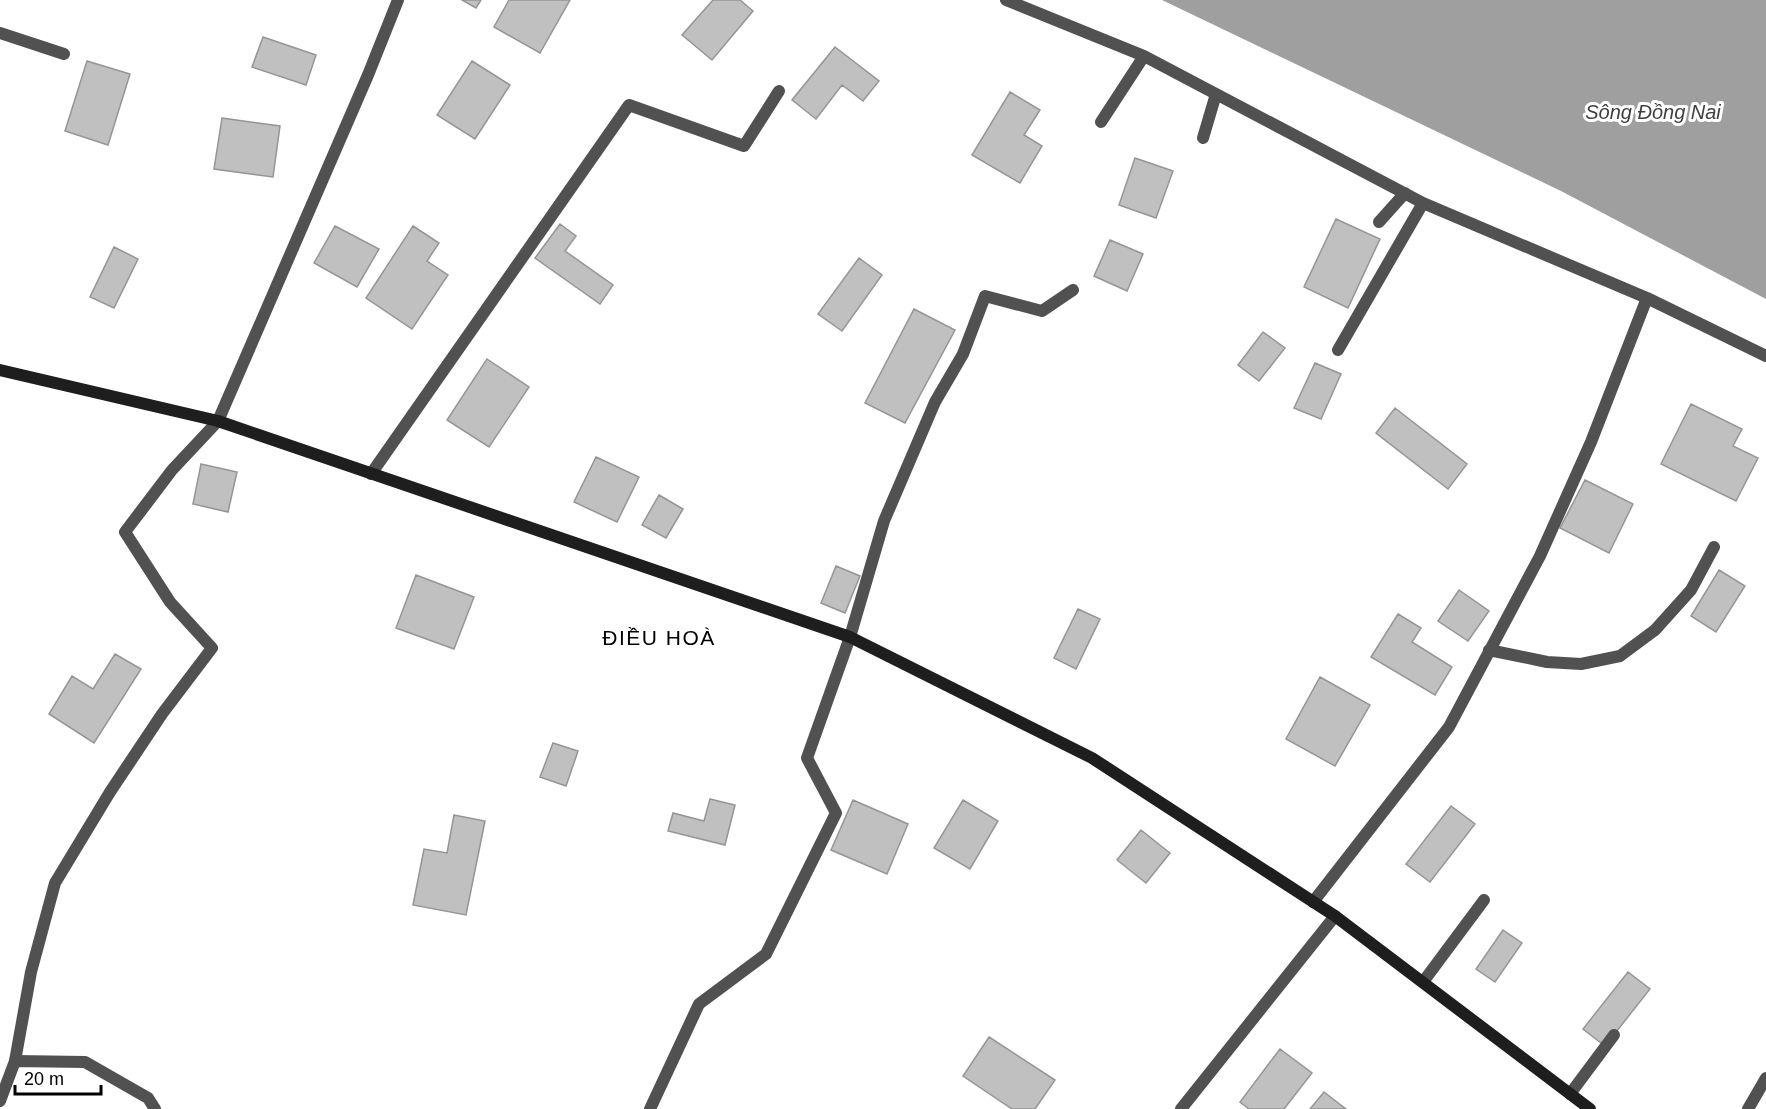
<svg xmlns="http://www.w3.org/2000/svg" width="1766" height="1109" viewBox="0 0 1766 1109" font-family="Arial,sans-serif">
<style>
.water{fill:#9f9f9f}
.building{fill:#c0c0c0;stroke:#959595;stroke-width:1.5}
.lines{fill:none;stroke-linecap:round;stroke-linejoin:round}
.lane{stroke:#515151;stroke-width:12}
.street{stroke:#515151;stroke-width:12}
.secondary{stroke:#1e1e1e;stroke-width:12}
.labels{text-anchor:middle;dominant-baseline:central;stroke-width:6;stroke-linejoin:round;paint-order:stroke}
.water-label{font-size:20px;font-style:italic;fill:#404040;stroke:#fff}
.quarter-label{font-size:21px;letter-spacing:1.5px;fill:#000;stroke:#fff}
</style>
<rect width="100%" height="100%" fill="#fff"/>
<!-- water -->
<path class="water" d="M1162,0h604v299l-205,-108z"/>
<!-- building -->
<path class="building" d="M462,0h19l-5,8z
M509,0h61l-30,53 -46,-26z
M713,0h27l13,11 -41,49 -30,-25z
M263,37l53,18 -10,30 -54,-18z
M835,47l44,34 -16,20 -21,-16 -26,34 -24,-19z
M87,61l43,13 -22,71 -43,-14z
M472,61l38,24 -35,54 -38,-24z
M1010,92l30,18 -16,25 18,11 -22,37 -48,-28z
M222,118l58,8 -7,51 -59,-8z
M1135,158l38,13 -17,47 -37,-13z
M1336,219l44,20 -32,69 -44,-21z
M560,224l16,12 -11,15 48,34 -13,19 -65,-46z
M335,226l44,23 -22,38 -43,-24z
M413,226l26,17 -12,18 21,14 -36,54 -46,-31z
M1110,240l33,14 -16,37 -33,-15z
M114,247l24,12 -24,49 -24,-11z
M859,258l23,17 -40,56 -24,-17z
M914,309l41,21 -50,93 -40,-20z
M1263,332l22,16 -26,33 -21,-16z
M487,359l42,28 -40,60 -42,-27z
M1315,363l26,11 -20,45 -27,-11z
M1691,404l51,25 -9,17 25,12 -22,43 -75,-37z
M1395,408l72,56 -19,25 -72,-56z
M596,457l43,20 -22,45 -43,-20z
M201,464l36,8 -9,40 -35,-8z
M1585,480l48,24 -24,49 -49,-25z
M659,495l24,14 -17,29 -24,-13z
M836,566l24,10 -15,37 -24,-10z
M1719,570l26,16 -29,46 -25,-16z
M416,575l58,22 -20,52 -58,-21z
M1459,590l30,21 -21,30 -30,-20z
M1078,609l22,10 -24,50 -22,-11z
M1398,614l23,14 -9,14 40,25 -17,28 -64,-38z
M115,654l26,15 -47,74 -45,-29 23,-38 21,13z
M1320,677l50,28 -35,61 -49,-27z
M553,743l25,8 -12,35 -26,-9z
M710,799l25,6 -10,40 -57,-14 5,-18 31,8z
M853,800l55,24 -21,50 -56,-24z
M963,800l35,21 -28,48 -36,-21z
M1451,806l24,18 -45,58 -24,-18z
M454,815l31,6 -19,94 -53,-10 11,-56 23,4z
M1141,830l29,23 -24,30 -29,-23z
M1503,930l19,13 -27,39 -19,-13z
M1628,972l22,17 -45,57 -22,-17z
M989,1037l66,43 -20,29h-23l-49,-33z
M1280,1049l32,24 -28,36h-35l-9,-7z
M1324,1092l22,17h-36z"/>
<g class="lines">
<!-- lane -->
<path class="lane" d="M0,33l64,21
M371,474l258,-369 115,41 35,-55
M15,1061l16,-89 24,-89 55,-91 52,-78 50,-66 -42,-46 -45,-70 47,-62 46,-49
M650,1109l49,-105 67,-50 70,-141 -29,-55 43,-121 34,-116 51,-119 28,-48 22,-58 57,15 31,-21"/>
<!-- street -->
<path class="street" d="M1006,0l138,56 279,147 224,95
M1101,122l43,-66
M1203,138l13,-44
M1379,222l26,-29
M1338,350l85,-147
M218,421l150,-346 30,-75
M1489,650l58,12 34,2 39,-8 35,-26 36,-40 23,-43
M1313,902l136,-175 91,-171 51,-114 56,-144 119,58
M1423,982l61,-82
M1570,1094l44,-59
M0,1101l15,-40 70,1 63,36 7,11
M1181,1109l154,-193
M1748,1109l18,-31"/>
<!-- secondary -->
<path class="secondary" d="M0,370l218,51 632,216 242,121 243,158 255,193"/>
</g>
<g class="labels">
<!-- water labels -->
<g class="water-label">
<text x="1653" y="112">Sông Đồng Nai</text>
</g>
<!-- quarter labels -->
<g class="quarter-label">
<text x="659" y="637">ĐIỀU HOÀ</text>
</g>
</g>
<!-- scale -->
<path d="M15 1085v9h86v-9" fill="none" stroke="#000000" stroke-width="3"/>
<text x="24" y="1085" font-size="18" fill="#000000" stroke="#ffffff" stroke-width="4.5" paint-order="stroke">20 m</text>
</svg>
